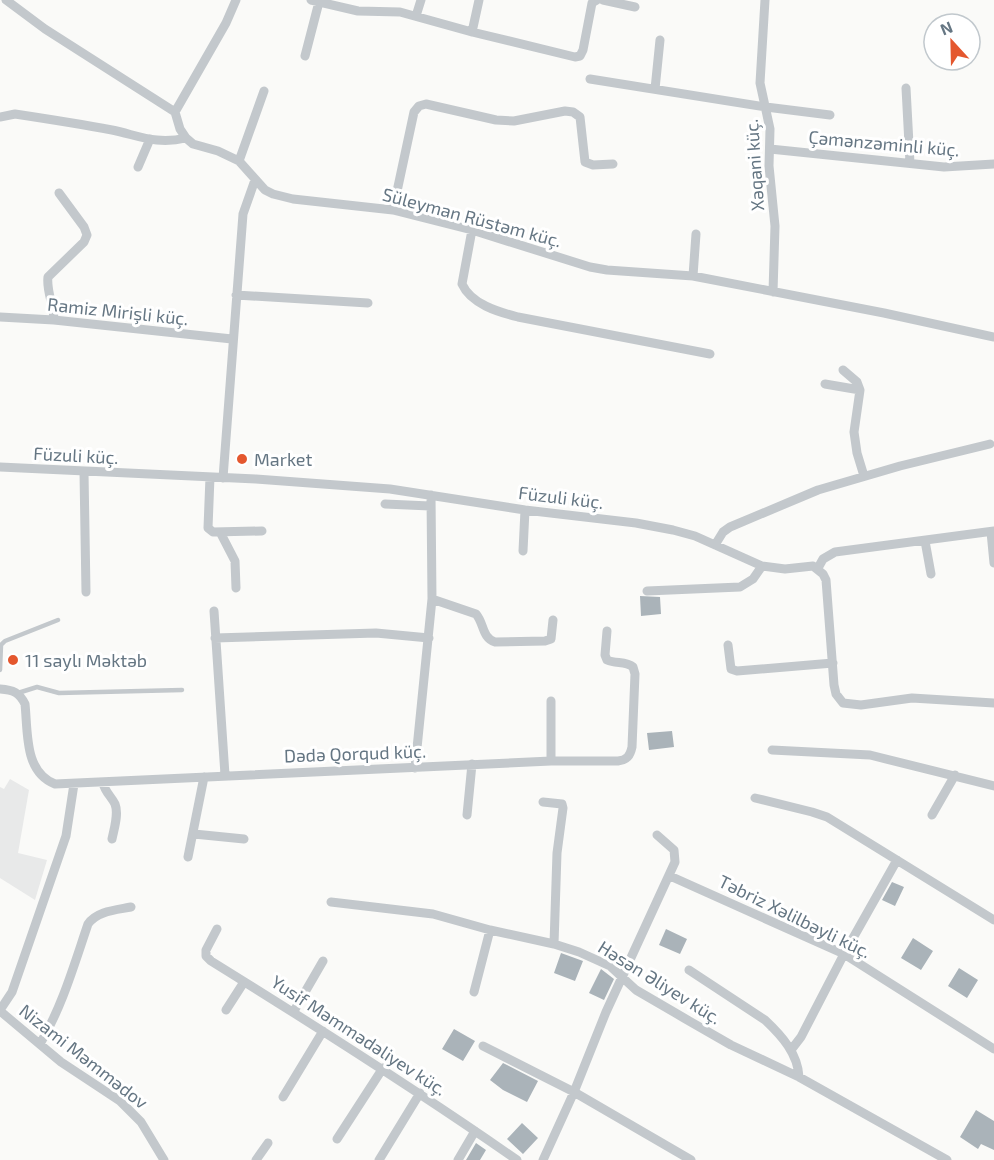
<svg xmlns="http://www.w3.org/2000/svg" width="994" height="1160" viewBox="0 0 994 1160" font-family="'Exo 2',sans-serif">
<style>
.built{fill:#e8e9e9}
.building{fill:#aab3b9}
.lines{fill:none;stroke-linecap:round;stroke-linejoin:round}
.lane{stroke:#c3c8cc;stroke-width:4.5}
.street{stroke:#c3c8cc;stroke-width:9}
.poi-dot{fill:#e4572e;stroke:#fff;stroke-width:2}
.labels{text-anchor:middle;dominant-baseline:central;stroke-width:6;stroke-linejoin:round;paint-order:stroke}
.street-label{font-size:18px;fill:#657683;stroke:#fff}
.poi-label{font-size:18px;fill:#657683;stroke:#fff;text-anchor:start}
</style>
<rect width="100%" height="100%" fill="#fafaf8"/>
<!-- built -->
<path class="built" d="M10,779l19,11 -11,63 29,7 -12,40 -35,-22v-91l4,2z"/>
<!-- building -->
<path class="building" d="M640,596l20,1 1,17 -20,2z
M672,731l2,16 -25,3 -2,-17z
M892,882l12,5 -9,19 -13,-6z
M666,929l21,10 -7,15 -21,-9z
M913,938l20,13 -12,19 -20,-12z
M561,953l22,8 -8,20 -21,-8z
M959,968l19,12 -11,18 -19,-12z
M601,969l13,10 -10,21 -15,-7z
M454,1029l21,12 -12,20 -21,-12z
M503,1063l35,18 -11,21 -24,-12 -13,-10z
M976,1110l18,11v29l-13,-6 -3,5 -18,-12z
M522,1123l16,15 -15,16 -16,-15z
M476,1143l10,7 -6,10h-14z"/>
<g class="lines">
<!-- lane -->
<path class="lane" d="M0,670l1,-25 4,-4 53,-21
M18,693l19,-6 22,6 123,-3"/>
<!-- street -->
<path class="street" d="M6,0l39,29 130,83 5,17 6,9 7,6 25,7 21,10 26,29 8,4 20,5 100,11 79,20 118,37 17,3 86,6 191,37 110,24
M311,0l47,11 42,1 72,20 103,25 5,-1 3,-6 9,-47 5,-3
M603,0l32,7
M765,0l-5,83 10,46 -1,37 6,60 -2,66
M416,16l5,-16
M472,32l7,-32
M305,56l14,-54
M590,79l176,28 64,8
M906,88l4,75
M655,89l5,-49
M175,112l51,-89 10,-23
M0,117l15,-3c33,5 65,10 97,16 28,6 45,15 74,8
M770,149l174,18 50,-3
M239,161l25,-70
M138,167l12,-28
M393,210l21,-98 5,-6 7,-2 70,16 18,1 51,-10 8,1 7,5 5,45 8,3 20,-1
M472,230l-10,54c9,20 36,28 56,33l192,37
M693,276l3,-42
M236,295l132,8
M0,317l54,3 178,19
M54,320c0,-14 -8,-30 -6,-43l36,-35 3,-7 -3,-8 -25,-34
M843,370l14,12 3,8 -6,42 3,21 7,23
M825,384l35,6
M0,467l256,12 134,10 135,21 111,13 37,7 22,6 67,30 23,3 28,-3 10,8 3,6 8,105 2,9 7,9 18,2 51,-7 82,5
M84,472l2,120
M210,477l-2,51 5,4 49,-1
M223,478l20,-264 12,-34
M385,504l45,2
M220,532l15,29 1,27
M991,532l3,31
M925,541l6,33
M715,545l8,-13 7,-5 88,-37 82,-24 90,-22
M523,551l2,-41
M818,568l5,-9 12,-7 159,-21
M647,591l93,-4 13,-8 9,-13
M432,599l44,15c8,9 6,24 19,28l50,-1 6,-2 2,-19
M214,611l11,164
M215,638l161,-5 53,5
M728,645l3,24 6,2 96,-8
M0,689c13,1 19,3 25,15 3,28 -1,68 30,80l496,-23h67c9,-1 12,-5 14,-14l3,-73 -2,-7c-7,-6 -17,-3 -26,-7l-2,-5 2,-24
M772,750l98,5 124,31
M551,761v-60
M415,768l17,-169 -1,-104
M103,783c2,9 8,13 12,21 4,10 -1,25 -3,35
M755,798l57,14 15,5 167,103
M543,802l19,2 1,4 -6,45 -3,91
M467,815l5,-51
M932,815l23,-40
M194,834l50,5
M188,857l16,-80
M670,876l174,78 150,95
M331,902l102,12 57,16 64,14 25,8 31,14 26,24 48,28 47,27 68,32 148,83
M217,929l-11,21v6l5,5c103,64 206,129 306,199
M689,970l76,50c17,16 33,34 34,57
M474,992l16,-62
M0,1010l12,-18 54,-156 8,-52
M226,1010l18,-28
M0,1011l61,51 59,39 21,21 23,38
M294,1011l29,-50
M40,1044c22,-37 34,-79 48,-120 9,-13 28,-14 43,-17
M483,1046l91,46 117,68
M791,1050l10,-13 43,-83 53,-94
M283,1097l40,-66
M337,1139l46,-71
M256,1160l12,-17
M379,1160l41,-67
M458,1160l17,-29
M543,1160l31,-68 32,-80 69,-150 -1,-12 -17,-15"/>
</g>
<!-- markers -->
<g class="poi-dot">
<circle cx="242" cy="459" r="6"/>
<circle cx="13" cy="660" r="6"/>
</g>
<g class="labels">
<!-- street labels -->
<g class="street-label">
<text transform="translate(884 143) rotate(5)">Çəmənzəminli küç.</text>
<text transform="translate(754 165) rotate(-94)">Xəqani küç.</text>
<text transform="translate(472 217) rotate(15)">Süleyman Rüstəm küç.</text>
<text transform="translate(118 311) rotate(6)">Ramiz Mirişli küç.</text>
<text transform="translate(76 455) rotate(3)">Füzuli küç.</text>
<text transform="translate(561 497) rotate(7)">Füzuli küç.</text>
<text transform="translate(355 753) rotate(-2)">Dədə Qorqud küç.</text>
<text transform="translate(795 916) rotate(26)">Təbriz Xəlilbəyli küç.</text>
<text transform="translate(660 982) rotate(32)">Həsən Əliyev küç.</text>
<text transform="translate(359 1035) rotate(33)">Yusif Məmmədəliyev küç.</text>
<text transform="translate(84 1056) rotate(38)">Nizami Məmmədov</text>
</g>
<!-- poi labels -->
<g class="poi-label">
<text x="254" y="459">Market</text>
<text x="25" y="660">11 saylı Məktəb</text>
</g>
</g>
<!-- north arrow -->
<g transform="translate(952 42) rotate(338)"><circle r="28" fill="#ffffff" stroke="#c1c8cd" stroke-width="1.5"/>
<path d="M0-4.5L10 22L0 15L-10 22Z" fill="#e4572e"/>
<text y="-9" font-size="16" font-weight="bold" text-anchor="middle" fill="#657683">N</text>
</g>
</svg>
